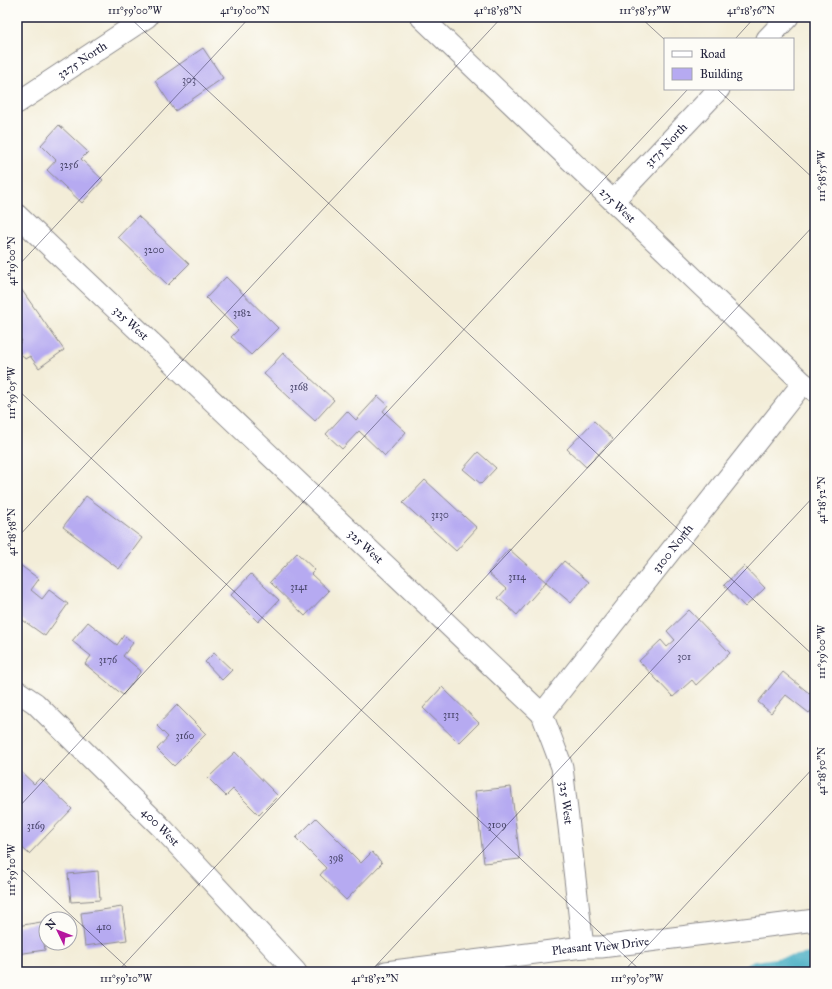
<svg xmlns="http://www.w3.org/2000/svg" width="832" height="989" viewBox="0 0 832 989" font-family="'IM FELL Great Primer',serif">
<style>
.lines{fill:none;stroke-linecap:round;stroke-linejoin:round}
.canal{stroke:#43acc2;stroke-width:21}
.building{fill:#b6aaf1}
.minor-casing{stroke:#8a888a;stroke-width:23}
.minor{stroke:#fff;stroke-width:21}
.ticks{fill:none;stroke:#22223b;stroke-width:1;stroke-opacity:0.45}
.labels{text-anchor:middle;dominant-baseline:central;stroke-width:3.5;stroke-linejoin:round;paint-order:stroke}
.number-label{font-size:10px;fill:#474468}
.street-label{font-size:12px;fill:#22223b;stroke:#fdfcf7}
.neatline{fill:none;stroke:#22223b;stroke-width:1.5}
.ticks-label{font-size:10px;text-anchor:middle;fill:#22223b}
</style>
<rect width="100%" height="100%" fill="#fdfcf7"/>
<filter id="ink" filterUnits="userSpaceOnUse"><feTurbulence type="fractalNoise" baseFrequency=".025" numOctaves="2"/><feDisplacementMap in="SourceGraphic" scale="8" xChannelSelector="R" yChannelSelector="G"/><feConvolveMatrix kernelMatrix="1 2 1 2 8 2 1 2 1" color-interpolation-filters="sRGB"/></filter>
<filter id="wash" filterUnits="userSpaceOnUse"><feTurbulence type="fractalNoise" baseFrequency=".012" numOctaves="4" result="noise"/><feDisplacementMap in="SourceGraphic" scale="16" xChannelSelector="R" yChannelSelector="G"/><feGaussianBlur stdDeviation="0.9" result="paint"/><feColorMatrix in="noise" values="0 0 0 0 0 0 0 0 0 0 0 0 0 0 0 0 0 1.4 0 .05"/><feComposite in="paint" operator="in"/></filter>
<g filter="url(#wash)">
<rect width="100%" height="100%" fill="#f3edd8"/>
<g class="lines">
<!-- canal -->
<path class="canal" d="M753,972l62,-9"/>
</g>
<g id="blocks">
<!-- building -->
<path class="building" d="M203,48l20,30 -48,33 -20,-30z
M59,125l29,27 -7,7 22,21 -21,23 -35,-33 9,-10 -15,-15z
M138,216l51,48 -21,21 -50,-48z
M226,277l52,51 -27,27 -20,-18 7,-7 -32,-32z
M21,289l43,61 -25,18 -9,-12 -5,3 -8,-11v-3l5,-4 -5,-6v-43z
M283,353l51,47 -19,21 -51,-47z
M378,396l10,9 -5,6 23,21 -21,24 -26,-25 -17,18 -16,-15 21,-23 9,9z
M594,421l19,18 -27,28 -19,-18z
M478,452l18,16 -15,16 -18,-15z
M425,480l52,48 -21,23 -53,-48z
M86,496l56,42 -23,31 -56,-42z
M509,549l37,33 -29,33 -19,-17 8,-9 -18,-16z
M297,553l18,17 -4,4 18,17 -24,25 -35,-34z
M564,561l25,21 -18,21 -25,-21z
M20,565l19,14 -8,11 11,9 7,-9 19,14 -23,32 -28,-20v-12l1,-2 -1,-1v-32z
M744,566l21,22 -20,19 -21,-22z
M251,574l28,26 -21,22 -27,-27z
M689,610l41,43 -34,32 -4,-5 -19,17 -34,-36 22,-21 6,7 8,-7 -8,-9z
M88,622l29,23 7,-10 9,8 -10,13 18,15 -18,24 -38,-31 6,-8 -19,-15z
M214,653l18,17 -10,10 -17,-18z
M783,672l32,26v8l-6,7 -23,-18 -15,18 -13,-11z
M442,687l37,36 -20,20 -36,-35z
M177,705l29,29 -32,32 -17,-17 11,-12 -11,-11z
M235,752l43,44 -19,19 -26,-26 -7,7 -18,-18z
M17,768l17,16 6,-6 32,31 -43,45 -12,-11z
M511,787l9,72 -36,4 -9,-72z
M316,818l45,45 11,-11 10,11 -36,37 -26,-25 6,-7 -30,-30z
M98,871l2,29 -29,2 -3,-28z
M122,907l5,33 -42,6 -4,-33z
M41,922l4,28 -28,4v-28z"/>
</g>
</g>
<g filter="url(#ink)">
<use href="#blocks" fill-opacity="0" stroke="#8a888a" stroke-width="1"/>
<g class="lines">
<defs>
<g id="minor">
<path id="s1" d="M421,17l382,366 12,8"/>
<path d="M767,39l21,-22"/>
<path id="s2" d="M17,103l130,-86"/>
<path id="s3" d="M613,201l106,-112"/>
<path id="s4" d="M17,215l525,499 20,53 21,180"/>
<path id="s5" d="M17,691l18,12 127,125 134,144"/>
<path id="s6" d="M542,714l261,-331"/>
<path id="s7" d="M386,972l197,-25h18l214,-27"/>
</g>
</defs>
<!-- minor casing -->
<use href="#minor" class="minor-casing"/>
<!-- minor -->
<use href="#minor" class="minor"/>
</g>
</g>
<!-- ticks -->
<path class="ticks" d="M129,17l686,640M640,17l25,23M735,39l20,-22M717,89l98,91M17,267l233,-250M17,389l625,583M17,538l485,-521M17,809l671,-720M17,865l115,107M117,972l698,-748M370,972l445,-477M623,972l192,-206"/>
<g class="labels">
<!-- number labels -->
<g class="number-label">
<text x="189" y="80">303</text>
<text x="69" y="165">3256</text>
<text x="154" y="250">3200</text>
<text x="242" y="313">3182</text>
<text x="299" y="387">3168</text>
<text x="440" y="515">3130</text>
<text x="517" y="577">3114</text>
<text x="299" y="587">3141</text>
<text x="684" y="657">301</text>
<text x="108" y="660">3176</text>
<text x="451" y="715">3113</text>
<text x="185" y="736">3160</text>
<text x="497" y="825">3109</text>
<text x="36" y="826">3169</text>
<text x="336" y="858">398</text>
<text x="104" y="927">410</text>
</g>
<!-- street labels -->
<g class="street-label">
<text stroke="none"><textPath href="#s2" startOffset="78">3275 North</textPath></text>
<text stroke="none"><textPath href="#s3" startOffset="77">3175 North</textPath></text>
<text stroke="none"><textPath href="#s1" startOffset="272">275 West</textPath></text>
<text stroke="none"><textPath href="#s4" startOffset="157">325 West</textPath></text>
<text stroke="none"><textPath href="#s4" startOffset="481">325 West</textPath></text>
<text stroke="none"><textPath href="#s6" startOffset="211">3100 North</textPath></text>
<text stroke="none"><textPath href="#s4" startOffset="817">325 West</textPath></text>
<text stroke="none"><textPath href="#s5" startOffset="198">400 West</textPath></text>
<text stroke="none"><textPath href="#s7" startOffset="216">Pleasant View Drive</textPath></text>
</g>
</g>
<!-- margin -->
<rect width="832" height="989" fill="none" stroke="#fdfcf7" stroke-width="44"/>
<!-- legend -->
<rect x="664" y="38" width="130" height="52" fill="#fdfcf7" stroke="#a5a5ac"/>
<rect x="672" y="51" width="20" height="6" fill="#ffffff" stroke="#a5a5ac"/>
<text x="700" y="58" font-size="12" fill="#22223b">Road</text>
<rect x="672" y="68" width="20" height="12" fill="#b6aaf1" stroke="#a5a5ac"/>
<text x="700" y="78" font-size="12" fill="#22223b">Building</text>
<!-- north arrow -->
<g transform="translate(58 931) rotate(313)"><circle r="19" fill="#fdfcf7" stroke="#a5a5ac"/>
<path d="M0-3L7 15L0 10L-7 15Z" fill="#b5179e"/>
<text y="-6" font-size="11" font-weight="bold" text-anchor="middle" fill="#22223b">N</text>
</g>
<rect x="22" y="22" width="788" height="945" class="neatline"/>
<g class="ticks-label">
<text x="135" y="14">111°59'00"W</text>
<text x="245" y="14">41°19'00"N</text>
<text x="498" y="14">41°18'58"N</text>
<text x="645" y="14">111°58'55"W</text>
<text x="751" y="14">41°18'56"N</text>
<text transform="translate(821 176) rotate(-90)" y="4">111°58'55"W</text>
<text transform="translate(11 261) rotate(-90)" y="4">41°19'00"N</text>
<text transform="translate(11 393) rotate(-90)" y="4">111°59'05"W</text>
<text transform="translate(821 500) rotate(-90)" y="4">41°18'52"N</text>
<text transform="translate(11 532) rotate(-90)" y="4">41°18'58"N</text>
<text transform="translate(821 652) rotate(-90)" y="4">111°59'00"W</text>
<text transform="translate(821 771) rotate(-90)" y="4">41°18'50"N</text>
<text transform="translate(11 870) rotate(-90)" y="4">111°59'10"W</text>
<text x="126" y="982">111°59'10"W</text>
<text x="375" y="982">41°18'52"N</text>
<text x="637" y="982">111°59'05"W</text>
</g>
</svg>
